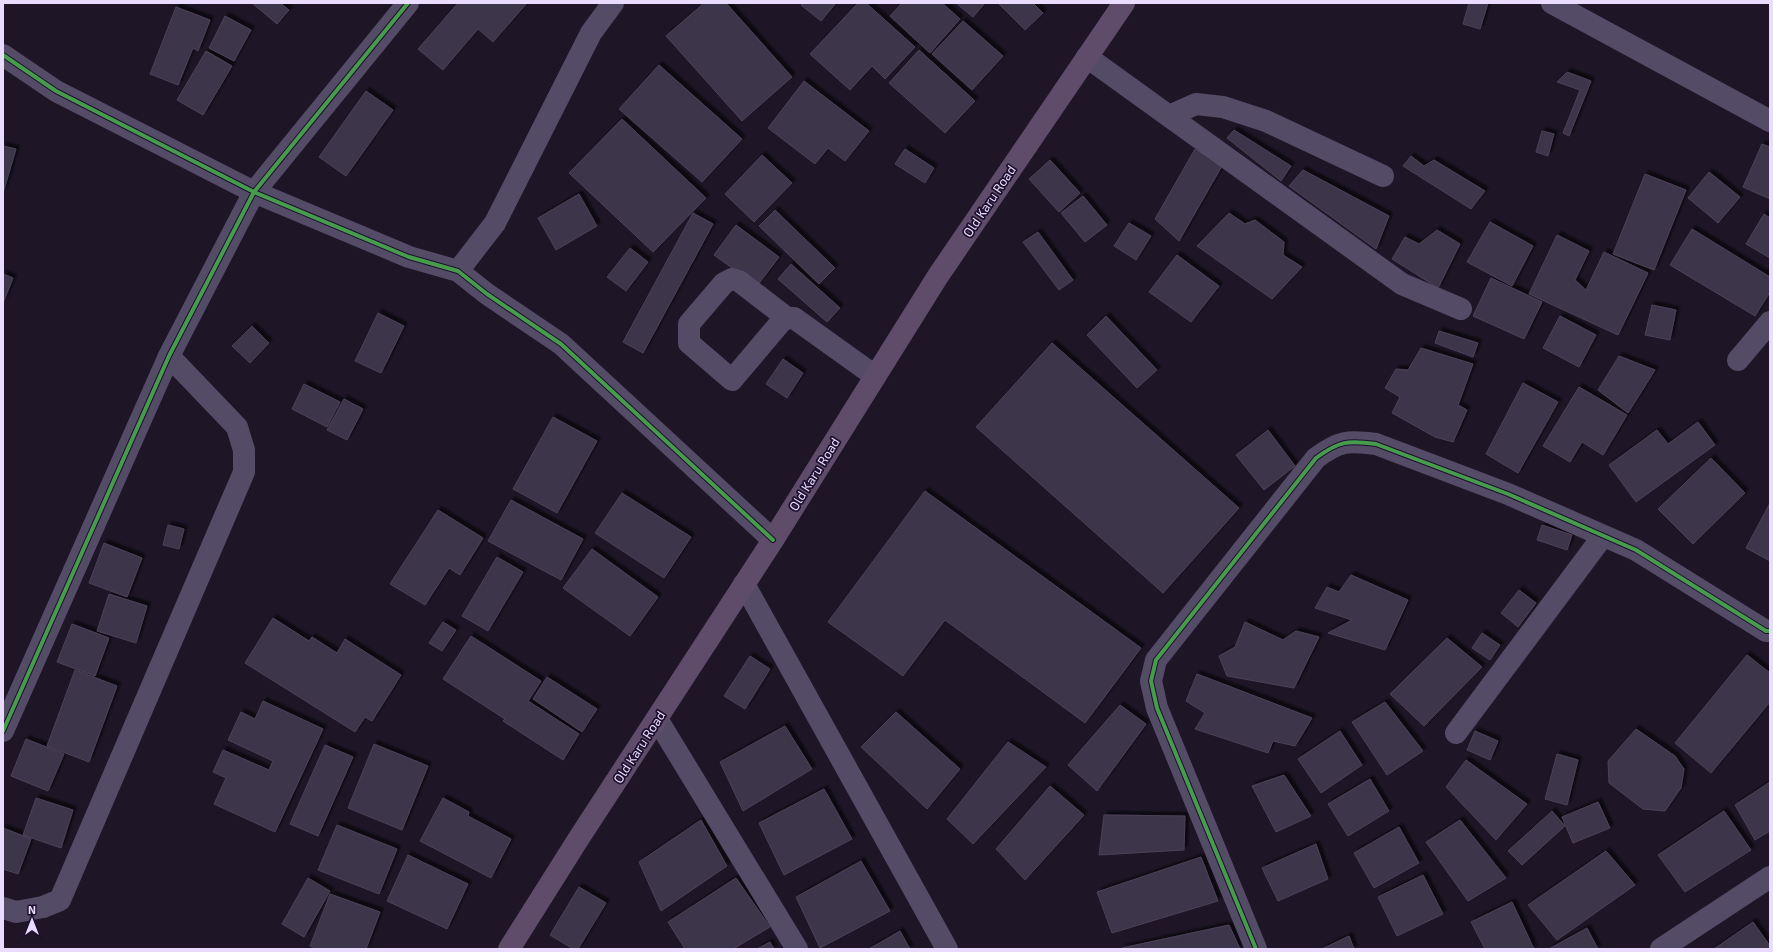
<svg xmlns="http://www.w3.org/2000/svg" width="1773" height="952" viewBox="0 0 1773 952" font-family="'Exo 2',sans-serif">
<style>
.building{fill:#3e3548;stroke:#4c4159;filter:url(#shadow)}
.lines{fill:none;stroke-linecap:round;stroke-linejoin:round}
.minor{stroke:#544b67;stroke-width:22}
.major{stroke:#5f4c6b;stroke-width:22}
.cycleway-casing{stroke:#1d102d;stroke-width:6}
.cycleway{stroke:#469c4c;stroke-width:4}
.labels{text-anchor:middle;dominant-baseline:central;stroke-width:3.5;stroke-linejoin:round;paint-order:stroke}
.street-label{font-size:13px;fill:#e9dcff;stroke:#1d102d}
</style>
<defs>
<filter id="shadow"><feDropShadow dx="3.5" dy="-3.5" stdDeviation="1" flood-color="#0009"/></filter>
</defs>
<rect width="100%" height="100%" fill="#1e1627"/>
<!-- building -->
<path class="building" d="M252,3h28l9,7 -12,14z
M458,3h69l-34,39 -15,-13 -35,41 -25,-21z
M704,3h22l66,74 -50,44 -76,-85z
M803,3h33l-15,18 -20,-16z
M858,3h8l49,44 -30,32 -13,-13 -22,24 -40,-36z
M902,3h40l18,16 -30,34 -40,-37z
M956,3h29l-12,14z
M998,3h35l10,10 -18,17z
M1469,3h19l-8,26 -17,-5z
M176,7l34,13 -12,31 -5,-3 -15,37 -28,-11z
M225,16l26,14 -17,31 -25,-13z
M963,21l40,35 -31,34 -40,-36z
M919,50l56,51 -30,32 -56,-50z
M206,51l26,15 -29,49 -26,-15z
M659,65l83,74 -40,43 -83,-73z
M1567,72l24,9 -22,55 -6,-3 17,-43 -23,-8z
M804,81l65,50 -24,30 -17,-13 -13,16 -47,-36z
M366,91l27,19 -47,66 -27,-19z
M622,119l84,79 -53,54 -84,-79z
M1234,130l57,36 -10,15 -54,-43z
M1542,131l12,3 -6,22 -12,-4z
M1762,144l8,3v52l-27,-12z
M3,146l13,3 -13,44z
M905,149l29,19 -9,15 -30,-19z
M1195,149l27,17 -43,75 -24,-22z
M762,155l30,28 -38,39 -29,-28z
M1411,156l13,10 10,-6 51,31 -14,18 -68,-43z
M1050,160l30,33 -21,19 -30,-33z
M1303,170l86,46 -13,33 -87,-63z
M1709,172l31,25 -22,26 -30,-25z
M1645,174l41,16 -32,80 -41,-16z
M579,194l18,32 -41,24 -18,-32z
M1083,196l24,29 -22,17 -24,-29z
M775,210l60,58 -16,16 -60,-58z
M693,213l20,11 -70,129 -20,-11z
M1229,213l16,11 10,-4 29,22 -1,13 19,12 -30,32 -75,-53z
M1764,214l6,4v40l-24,-14z
M1490,222l43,24 -21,40 -45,-24z
M1129,223l22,13 -15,24 -22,-14z
M736,225l43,32 -22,29 -43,-31z
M1692,229l78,48v15l-15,24 -85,-51z
M1437,230l23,14 -22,44 -46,-29 13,-22 14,7z
M1038,232l35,48 -14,10 -36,-48z
M1557,235l32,16 -14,29 11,10 18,-38 44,21 -30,62 -89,-41z
M630,248l18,14 -22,29 -19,-14z
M1177,255l42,31 -28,36 -42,-30z
M791,264l49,44 -13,14 -49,-43z
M3,274l10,4 -10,25z
M1491,278l51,24 -18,37 -51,-23z
M1652,305l24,5 -6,30 -25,-5z
M378,313l26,13 -23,47 -26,-12z
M1106,316l51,54 -20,18 -50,-53z
M1560,316l36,19 -17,32 -36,-19z
M252,326l17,17 -19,20 -18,-17z
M1439,331l39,12 -5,14 -38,-14z
M1052,343l187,165 -76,85 -187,-166z
M1421,348l52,16 -15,41 9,5 -14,32 -18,-5 -43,-24 8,-16 -15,-9 11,-19 12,1z
M1619,356l36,14 -27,43 -30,-23z
M783,359l20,14 -16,25 -21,-14z
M1523,383l35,19 -40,71 -32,-19z
M304,384l36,18 -13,25 -35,-18z
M1579,387l48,28 -24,40 -21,-13 -12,20 -27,-16z
M344,399l19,10 -16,31 -20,-10z
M553,417l44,24 -40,72 -44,-24z
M1698,422l17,23 -79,57 -27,-37 48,-35 11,14z
M1268,430l27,36 -31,24 -28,-35z
M1711,458l34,35 -52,51 -35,-35z
M925,491l216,157 -56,75 -140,-103 -42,56 -75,-54z
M622,493l69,44 -27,41 -69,-45z
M511,500l72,39 -22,41 -73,-39z
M1770,503v58l-24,-13z
M438,510l45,28 -23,37 -11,-7 -24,37 -35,-21z
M168,525l16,4 -5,20 -16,-4z
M1542,525l30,10 -5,15 -30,-10z
M104,543l38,15 -15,39 -38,-14z
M592,549l66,48 -28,39 -67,-48z
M497,557l26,15 -35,59 -26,-15z
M1351,575l57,25 -23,50 -57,-17 24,-13 -37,-12 12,-21 12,5z
M1519,590l17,13 -18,24 -17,-14z
M109,594l38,12 -11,37 -39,-12z
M273,618l36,23 3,-4 25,16 8,-14 56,36 -29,46 -7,-4 -10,15 -110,-69z
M443,622l13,8 -14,21 -13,-8z
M1245,622l38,18 13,-9 23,6 -25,51 -67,-12 -8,-20 16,-9z
M72,624l37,14 -14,38 -38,-14z
M1482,633l18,12 -10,15 -18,-12z
M471,636l70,45 -13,20 51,33 -16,26 -60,-39 2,-2 -62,-40z
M1447,638l35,29 -58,59 -34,-32z
M1747,655l23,18v29l-59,71 -36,-30z
M750,656l20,13 -25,40 -21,-13z
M75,670l42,16 -28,76 -42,-16z
M1197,674l115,44 -17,28 -22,-5 -5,12 -73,-24 10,-16 -19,-12z
M547,677l50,32 -15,23 -49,-33z
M263,701l60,28 -48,103 -61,-28 12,-26 -13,-6 10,-22 46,20 4,-9 -45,-21 13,-28 14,7z
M1385,702l38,49 -36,24 -35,-53z
M1120,705l26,19 -49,67 -29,-26z
M896,712l64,57 -33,40 -66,-62z
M785,726l27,43 -69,42 -23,-49z
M1636,729l39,27 9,13 -3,19 -16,23 -22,-2 -34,-26 -1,-22z
M1340,731l22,34 -41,28 -23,-34z
M1475,731l23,10 -8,19 -23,-10z
M26,739l38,15 -16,37 -37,-15z
M1008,742l38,25 -73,77 -26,-25z
M374,744l54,22 -26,64 -54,-22z
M325,745l28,12 -35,79 -28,-12z
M1557,754l21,6 -11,45 -22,-6z
M1466,760l61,44 -31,36 -50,-53z
M1284,775l27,41 -35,16 -24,-46z
M1370,779l19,32 -41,25 -20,-32z
M1770,782v49l-15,9 -20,-35z
M1050,786l34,29 -59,65 -29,-31z
M824,789l28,50 -68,36 -25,-52z
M36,798l37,12 -12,38 -38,-13z
M443,798l26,14 -1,4 43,23 -20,39 -71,-37z
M1598,802l12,26 -37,15 -11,-26z
M1552,811l13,15 -43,39 -14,-14z
M1724,811l27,39 -66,42 -27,-37z
M1104,815l81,1 -1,34 -85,5z
M701,820l26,46 -66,45 -22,-49z
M1460,820l46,58 -38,23 -42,-59z
M337,825l60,24 -18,45 -61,-24z
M1399,827l20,36 -45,25 -20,-35z
M3,828l28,11 -13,35 -15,-5z
M1316,844l12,35 -50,22 -16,-33z
M1606,851l29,34 -78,55 -29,-35z
M408,855l60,29 -21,45 -60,-28z
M1201,857l17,44 -106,32 -15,-41z
M861,861l29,50 -70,37 -24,-51z
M1423,875l20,39 -46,22 -19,-39z
M308,878l22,13 -26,46 -22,-13z
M736,878l34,49 -37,22h-48l-17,-27z
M579,887l27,16 -28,46h-5l-23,-14z
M330,894l50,18 -14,37h-49l-7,-3z
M1512,902l22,47h-49l-14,-27z
M1753,922l17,24v3h-56z
M1229,925l11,24h-118v-1z
M1587,928l11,21h-49z
M900,931l10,18h-41z
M1349,936l5,13h-32z
M770,942l4,7h-17z"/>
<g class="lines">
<!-- minor -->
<path class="minor" d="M1552,3l218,118
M3,55l53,36 198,101 155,65 49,14 29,23 74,50 212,196
M1087,57l315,227 59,25
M1169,116l27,-12 27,3 43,14 117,55
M458,271l37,-48 96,-190 22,-30
M787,318l-48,-37 -7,-2 -8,4 -35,41v19l43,37 49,-58 6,-4h7l81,58
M1738,360l32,-38
M744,584l203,365
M657,719l140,230
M3,731l166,-375 85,-164 154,-189
M1456,733l147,-197
M3,908l13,4 27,-5 17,-7 184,-428v-22l-7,-23 -68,-71
M1256,949l-99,-241 -6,-27 5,-21 160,-202c23,-17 32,-18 60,-14l132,50 128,56 130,81h4
M1661,949l109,-72"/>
<!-- major -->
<path class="major" d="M509,949l70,-111 194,-298 165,-264 186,-273"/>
<defs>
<path id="cycleway" d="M3,55l53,36 198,101 155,65 49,14 29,23 74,50 212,196
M3,731l166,-375 85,-164 154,-189
M1256,949l-99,-241 -6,-27 5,-21 160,-202c23,-17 32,-18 60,-14l132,50 128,56 130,81h4"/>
</defs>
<!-- cycleway casing -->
<use href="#cycleway" class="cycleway-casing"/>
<!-- cycleway -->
<use href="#cycleway" class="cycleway"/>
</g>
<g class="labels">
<!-- street labels -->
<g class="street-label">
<text transform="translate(989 201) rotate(-56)">Old Karu Road</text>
<text transform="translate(814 474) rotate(-58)">Old Karu Road</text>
<text transform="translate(639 747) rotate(-57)">Old Karu Road</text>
</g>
</g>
<!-- border -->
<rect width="1773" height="952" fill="none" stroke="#e9dcff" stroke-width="8"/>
<!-- north arrow -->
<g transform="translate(32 920)" stroke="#1d102d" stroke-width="3" paint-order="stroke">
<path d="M0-3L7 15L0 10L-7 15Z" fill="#e9dcff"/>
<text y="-6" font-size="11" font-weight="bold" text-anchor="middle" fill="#e9dcff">N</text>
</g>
</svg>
